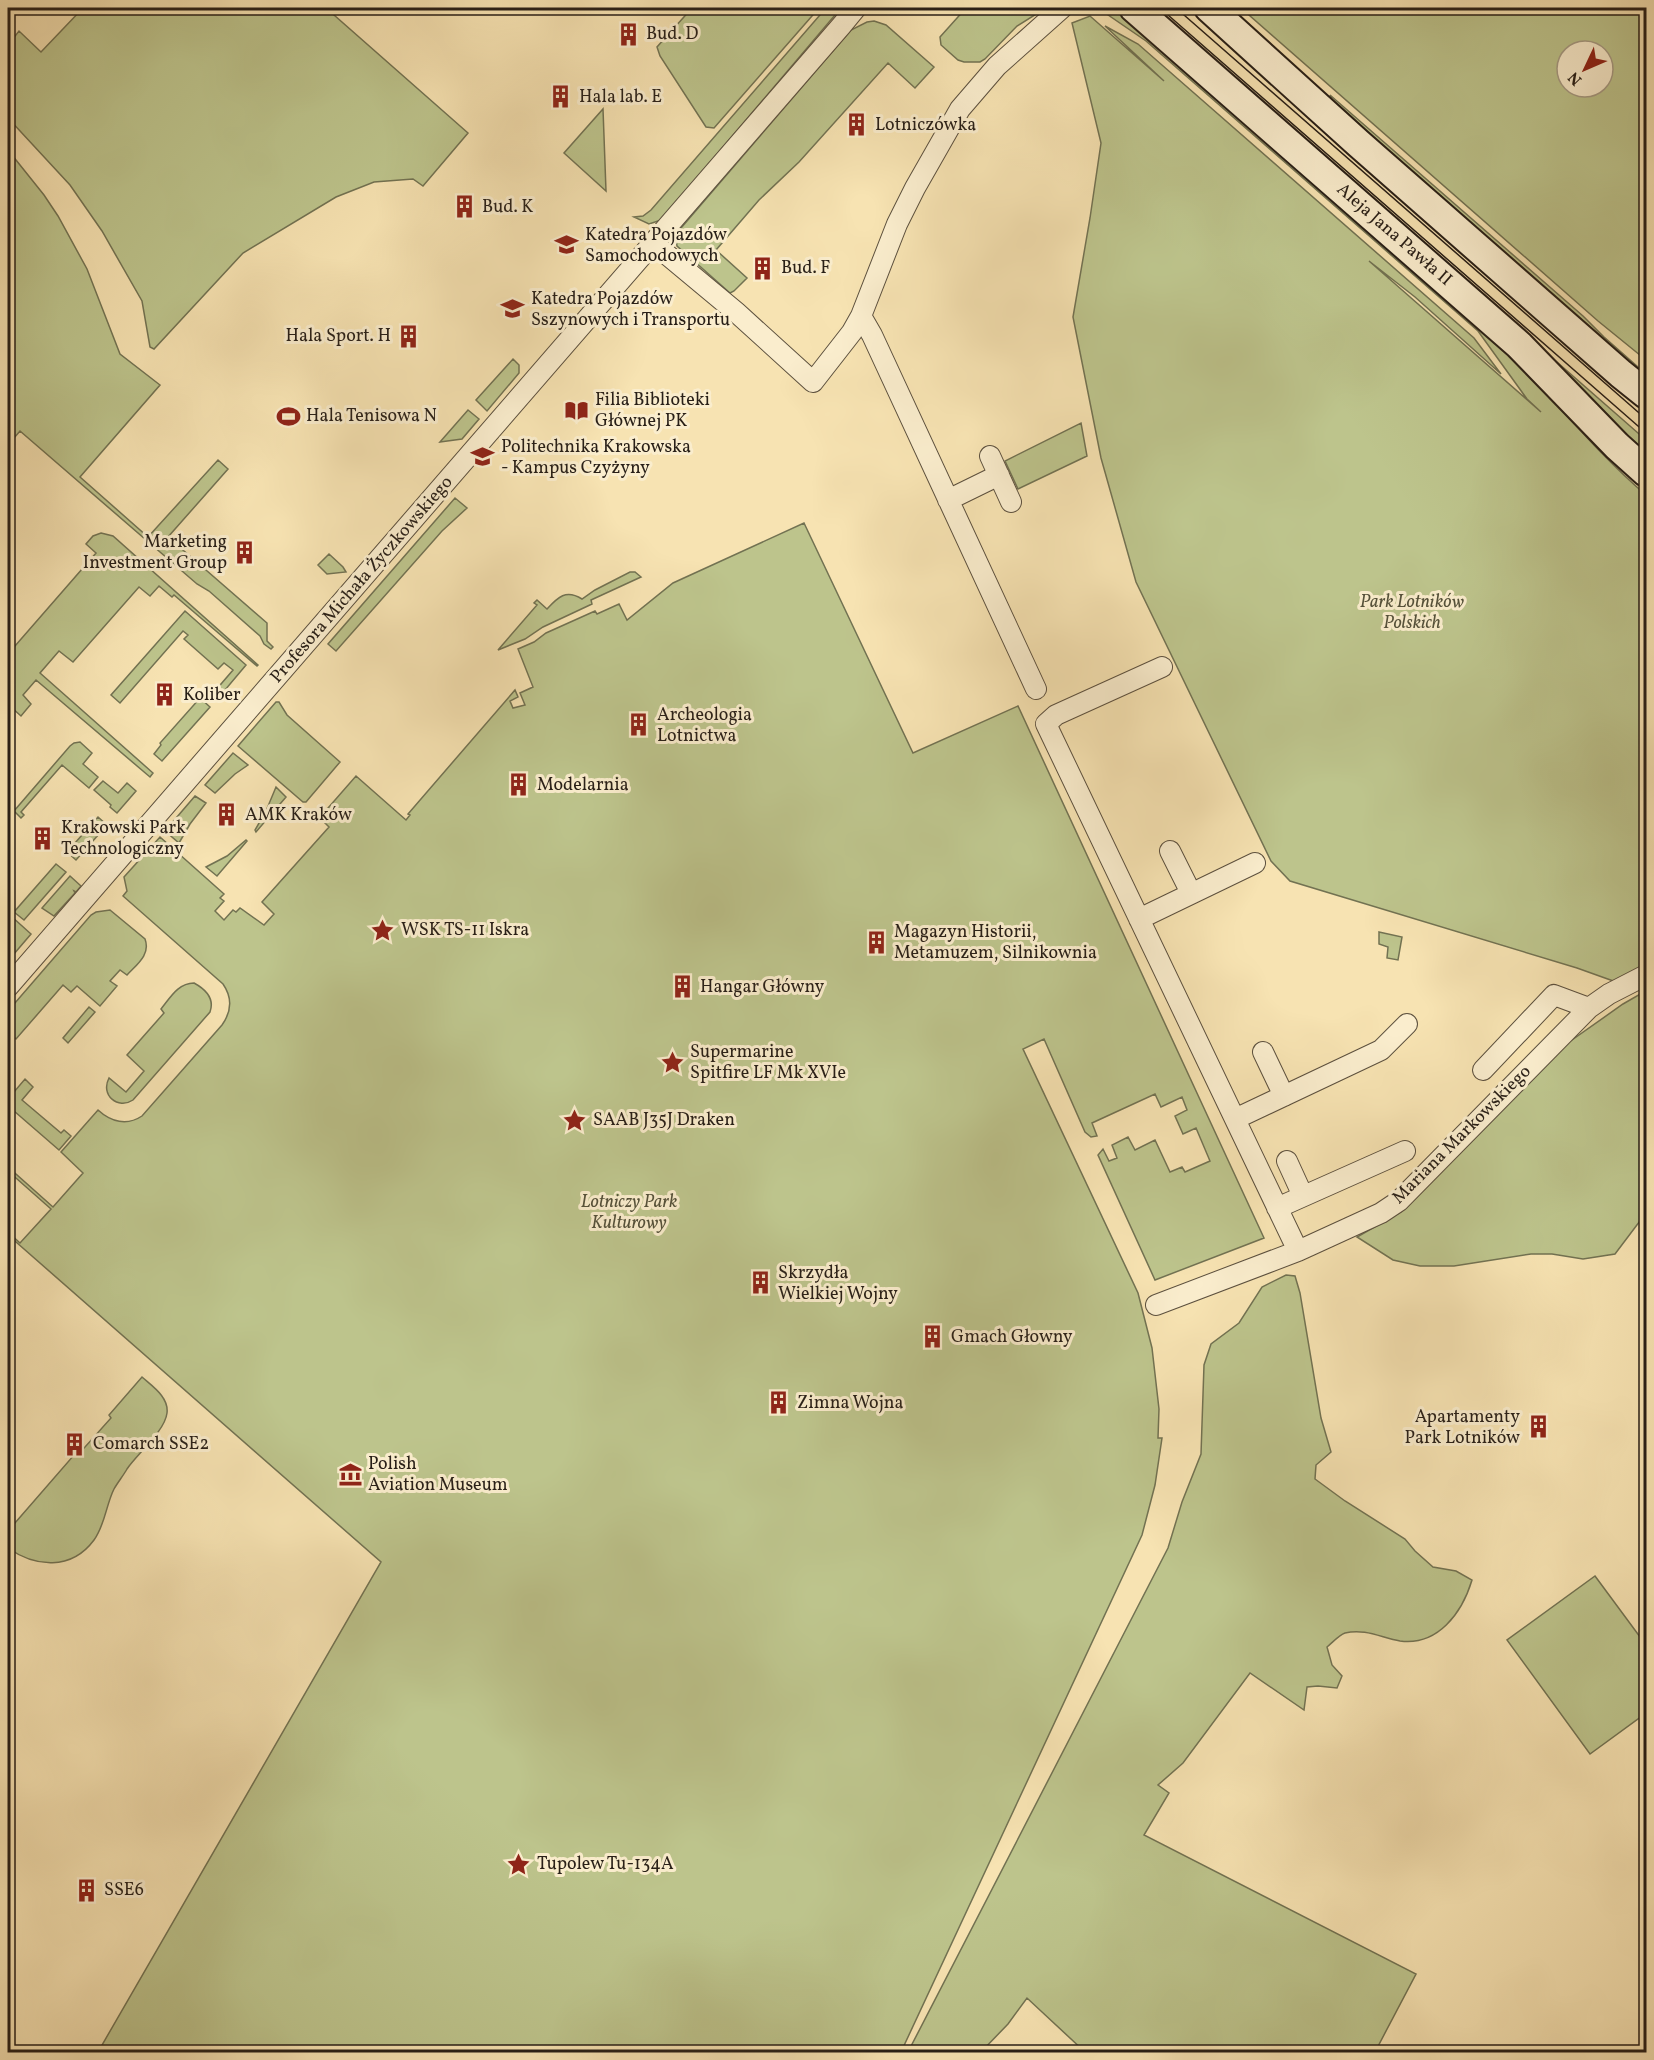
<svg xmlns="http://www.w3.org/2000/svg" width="1654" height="2060" viewBox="0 0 1654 2060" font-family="Vollkorn,serif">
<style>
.green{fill:#bdc48c;stroke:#727252;stroke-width:1.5;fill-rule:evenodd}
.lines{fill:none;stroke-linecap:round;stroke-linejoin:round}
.street-casing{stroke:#5c503e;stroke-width:22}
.secondary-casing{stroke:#281f17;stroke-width:32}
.street{stroke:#faedcd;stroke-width:20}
.secondary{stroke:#faedcd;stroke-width:28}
.tram{stroke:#281f17;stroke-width:1.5}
.labels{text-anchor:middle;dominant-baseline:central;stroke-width:6;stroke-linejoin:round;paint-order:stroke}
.poi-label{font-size:18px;fill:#281f17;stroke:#faedcd;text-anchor:start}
.street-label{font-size:18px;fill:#281f17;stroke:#faedcd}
.park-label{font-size:18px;font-style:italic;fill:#55513a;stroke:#faedcd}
</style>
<rect width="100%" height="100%" fill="#f7e3b2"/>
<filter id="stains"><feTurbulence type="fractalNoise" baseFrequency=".00333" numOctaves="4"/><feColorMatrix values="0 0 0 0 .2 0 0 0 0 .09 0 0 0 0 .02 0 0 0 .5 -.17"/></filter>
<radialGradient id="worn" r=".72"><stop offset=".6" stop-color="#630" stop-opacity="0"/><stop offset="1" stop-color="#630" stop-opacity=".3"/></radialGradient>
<!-- green -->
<path class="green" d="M83,8h243l142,125 -45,53 -10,-7 -39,3 -38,15 -93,56 -89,96 -4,-2 -8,-46 -40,-70 -32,-46 -62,-67v-73l11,-14 22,21z
M692,8h127l-105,120 -8,-1 -46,-71 -3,-9z
M826,8h15l-180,212 -12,4 -15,-7 9,-1 8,-6z
M966,8h80l-29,18 -32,33 -5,3h-16l-6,-2 -17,-15 -1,-8z
M1098,8h17l383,335c51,49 94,106 148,152v718l-31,41 -32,5 -31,-5h-21l-77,12h-34l-27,-6 -36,-23 44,-25 161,-165 61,-43 21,-12 -67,-24 -287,-87 -19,-20 -135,-279 -35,-124 -28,-141 17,-99 11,-75 -29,-120 18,-7 74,65 -59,-55 33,18 336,294 27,36 -86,-77 -46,-36 172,151 -14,-13 -49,-68 -332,-290z
M1152,8l494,432v14l-80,-80z
M1241,8h405v352l-48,-39zM1567,51h36v36h-36z
M874,21l12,4 48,42 -19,21 -27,-25 -89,99 -40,38 -43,50 31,28 -13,13 -4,2 -53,-47 -2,-11 176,-205 16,-8z
M1330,95l253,221 21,21 42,37v4l-311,-271z
M603,109l3,82 -42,-38z
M8,150l36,45 14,21 29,53 33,85 40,31 -80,92 68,60 70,-77 10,9 -60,68 99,86v18l6,6 -2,2 -7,-5 -4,-8 -51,-45 -12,-7 -177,-153 -12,14z
M513,359l6,6v8l-32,38 -11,-11z
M468,410l11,9 -17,20 -22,3z
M1081,423l6,33 -69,33 -13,-28z
M455,498l12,10 -25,23 -106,120 -8,-7z
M804,523l109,230 105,-47 246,532 -109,42 -57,-125 5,-6 6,12 8,-3 -5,-13 16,-8 7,13 20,-10 15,32 12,-5 3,5 25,-11 -14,-33 -13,6 -8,-18 12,-6 -5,-13 -21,10 -6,-13 -63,29 5,13 -6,1 -6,-5 -41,-93 -21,10 115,244 14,55 7,61 -1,29h4l-7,47 -13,50 -241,517h-803l283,-490 -373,-327v-3l12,11 31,-34 -43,-38v-4l45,40 30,-34 -22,-21 37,-42c13,12 29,16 44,6l80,-91c10,-14 10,-28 1,-41l-100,-88 4,-5 -3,-14 36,-40 64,57 -4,4 4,3 -9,10 9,9 9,-10 3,2 4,-4 24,17 10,-11 -12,-12 67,-75 -8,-8v-3l35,-40 50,44 4,-5 -2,-1 107,-124 3,7 -8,4 3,7 12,-3 -5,-12 13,-6 -15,-38 16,-7 12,-9 49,-22 2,3 22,-10 8,16 46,-37z
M101,533l12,3 145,129 -1,1 -83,-71 -2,2 -13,-11 -9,10 -11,-9 -66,75 -14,-11 -19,22 113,100 -3,4 -114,-97 -13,15 8,9 -10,12 -10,-9 -3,3v-56l88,-101 -10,-9 7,-8z
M329,554l14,13 3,5 -19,2 -9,-9z
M630,572h5l6,5 -50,23 1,4 -49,23 -18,12 -27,11 39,-45 -3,-2 3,-3 10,9c11,-12 19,-20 35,-10l13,-9z
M185,611l61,54 -26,31 -5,-5 18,-21 -9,-7 -6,6 -34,-30 4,-4 -5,-4 -63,72 -9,-8z
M200,698l10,9 -48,54 -8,-7 7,-9 -1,-2z
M276,702h3l8,13 53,47 -34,40h-3l-65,-56z
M80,742l12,11 -9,11 15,13 -9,11 -27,-23 -41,47 3,3 -3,3 -7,-7 56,-65 4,-3z
M233,753l15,12 -13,9 -20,19 -10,-8z
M103,781l15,12 9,-10 9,8 -19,22 -7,-6 1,-2 -17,-15z
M276,787l10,10 -30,35 -1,-2 11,-19z
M195,796l11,7 -16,21 -11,19 -14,-12z
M98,817l9,8 -31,35 -9,-8z
M246,840l1,1 -30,35 -11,-9 21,-11z
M56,864l10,8 -42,48 -10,-8z
M70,876l11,10 -5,6 -2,-1 1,2 -21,23 -12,-8z
M110,910l35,29c6,16 -9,26 -18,36l-7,-5 -10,11 7,5 -17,20 -23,-20 -6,6 -8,-7 -47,54 -8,-7v-21l83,-96 5,-3z
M11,916l20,18 -23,27v-41z
M1379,932l23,5 -4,23 -11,-2 1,-11 -9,-3z
M194,983c11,6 21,15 16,29l-77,88c-15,10 -33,-5 -24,-22l17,14 18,-21 -17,-16 37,-42 -3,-4c9,-11 17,-26 33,-26z
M89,1007l6,5 -27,31 -5,-5z
M25,1079l8,8 -11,13 39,33 3,-3 7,6 -12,14 -45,-39 -6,7v-19z
M1286,1275l9,1 5,17 21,125 10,34 -15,13 -1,14 30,22 60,38 10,12 18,16 23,4 16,9c-10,33 -34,66 -72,61 -18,-3 -35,-13 -55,-8 -6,2 -13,10 -18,14l5,18 10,11 -5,12 -19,-2 -11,1 -3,23 -54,-37 -67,90 -25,22 11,8 -25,42 272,139 -41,78h-290l-58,-54 -19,26 -27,28h-73l260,-504 14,-46 19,-48 3,-89 7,-21 28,-21 23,-36z
M142,1377c10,9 27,20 25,36 -2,18 -30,41 -40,56 -4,7 -9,13 -13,20 -8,16 -9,36 -20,51 -23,31 -59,27 -86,8v-17l66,-76 3,1 34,-38 -2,-3z
M1595,1576l51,69v68l-56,41 -83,-114z"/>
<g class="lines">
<defs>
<path id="street" d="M653,243l83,69 77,70 39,-50 9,-16 36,-92 18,-36 45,-79 37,-43 65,-58
M861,316l11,19 164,354
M990,456l21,46
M948,500l51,-25
M1162,667l-106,48 -10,9 252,527
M1170,851l21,42
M1139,919l116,-56
M8,987l834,-962 14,-17
M1263,1052l21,44
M1483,1070l71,-75 35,13
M1235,1119l146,-69 26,-26
M1287,1161l16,35
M1277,1208l128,-57
M1156,1305l142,-54 83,-38 18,-12 190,-193 20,-14 37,-19"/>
<path id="secondary" d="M1134,8l385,337 98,101 29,26
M1209,8l149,135 263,231 25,20"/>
</defs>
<!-- street casing -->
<use href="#street" class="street-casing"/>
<!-- secondary casing -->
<use href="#secondary" class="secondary-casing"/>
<!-- street -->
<use href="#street" class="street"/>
<!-- secondary -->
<use href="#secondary" class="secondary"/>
<!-- tram -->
<path class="tram" d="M1160,8l486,425
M1176,8l470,411"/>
</g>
<!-- icons -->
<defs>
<symbol id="building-bare" viewBox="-9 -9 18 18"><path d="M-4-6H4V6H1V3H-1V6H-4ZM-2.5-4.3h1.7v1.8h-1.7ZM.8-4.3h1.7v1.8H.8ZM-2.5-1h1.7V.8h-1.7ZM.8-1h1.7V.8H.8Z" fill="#8f2418" stroke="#faedcd" stroke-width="2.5" paint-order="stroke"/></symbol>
<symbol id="university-bare" viewBox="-9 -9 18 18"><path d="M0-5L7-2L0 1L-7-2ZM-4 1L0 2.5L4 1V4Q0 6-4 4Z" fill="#8f2418" stroke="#faedcd" stroke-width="2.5" paint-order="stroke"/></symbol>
<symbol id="library-bare" viewBox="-9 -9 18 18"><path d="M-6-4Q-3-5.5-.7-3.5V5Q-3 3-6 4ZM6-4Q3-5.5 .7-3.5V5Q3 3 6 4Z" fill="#8f2418" stroke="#faedcd" stroke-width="2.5" paint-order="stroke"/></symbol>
<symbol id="stadium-bare" viewBox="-9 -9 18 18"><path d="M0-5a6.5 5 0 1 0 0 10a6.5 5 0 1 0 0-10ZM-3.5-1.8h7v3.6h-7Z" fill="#8f2418" stroke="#faedcd" stroke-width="2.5" paint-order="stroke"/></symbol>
<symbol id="sight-bare" viewBox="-9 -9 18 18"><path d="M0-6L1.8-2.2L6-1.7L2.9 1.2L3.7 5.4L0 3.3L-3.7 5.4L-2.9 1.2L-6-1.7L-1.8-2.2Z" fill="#8f2418" stroke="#faedcd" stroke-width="2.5" paint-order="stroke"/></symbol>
<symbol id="museum-bare" viewBox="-9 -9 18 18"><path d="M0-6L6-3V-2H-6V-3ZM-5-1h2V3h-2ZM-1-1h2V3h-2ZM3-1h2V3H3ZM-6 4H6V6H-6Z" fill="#8f2418" stroke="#faedcd" stroke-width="2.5" paint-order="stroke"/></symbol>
</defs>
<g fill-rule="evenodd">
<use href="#building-bare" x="612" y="18" width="33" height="33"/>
<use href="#building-bare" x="544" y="80" width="33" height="33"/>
<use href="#building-bare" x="840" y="108" width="33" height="33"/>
<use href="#building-bare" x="448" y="190" width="33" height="33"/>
<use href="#university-bare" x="550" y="228" width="33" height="33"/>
<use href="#building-bare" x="746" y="252" width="33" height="33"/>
<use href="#university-bare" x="496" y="292" width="33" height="33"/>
<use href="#building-bare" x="392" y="320" width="33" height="33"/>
<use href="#library-bare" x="560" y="394" width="33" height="33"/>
<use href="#stadium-bare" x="272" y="400" width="33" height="33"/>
<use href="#university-bare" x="466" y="440" width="33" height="33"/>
<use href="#building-bare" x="228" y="536" width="33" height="33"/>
<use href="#building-bare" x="148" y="678" width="33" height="33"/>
<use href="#building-bare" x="622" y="708" width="33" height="33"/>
<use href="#building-bare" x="502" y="768" width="33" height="33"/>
<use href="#building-bare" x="210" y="798" width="33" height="33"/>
<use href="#building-bare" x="26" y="822" width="33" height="33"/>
<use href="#sight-bare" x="366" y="914" width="33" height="33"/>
<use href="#building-bare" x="860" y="926" width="33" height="33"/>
<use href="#building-bare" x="666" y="970" width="33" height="33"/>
<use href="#sight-bare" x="656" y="1046" width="33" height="33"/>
<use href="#sight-bare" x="558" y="1104" width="33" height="33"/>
<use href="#building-bare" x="744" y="1266" width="33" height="33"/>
<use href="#building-bare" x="916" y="1320" width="33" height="33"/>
<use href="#building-bare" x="762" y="1386" width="33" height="33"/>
<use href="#building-bare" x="1522" y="1410" width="33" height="33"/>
<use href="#building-bare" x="58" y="1428" width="33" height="33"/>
<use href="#museum-bare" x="334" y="1458" width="33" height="33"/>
<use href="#sight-bare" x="502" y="1848" width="33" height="33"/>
<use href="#building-bare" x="70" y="1874" width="33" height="33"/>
</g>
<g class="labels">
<!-- poi labels -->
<g class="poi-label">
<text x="646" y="34">Bud. D</text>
<text x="579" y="97">Hala lab. E</text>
<text x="875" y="125">Lotniczówka</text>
<text x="482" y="207">Bud. K</text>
<text x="585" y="235">Katedra Pojazdów<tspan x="585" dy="21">Samochodowych</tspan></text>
<text x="781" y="268">Bud. F</text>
<text x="531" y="299">Katedra Pojazdów<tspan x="531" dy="21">Sszynowych i Transportu</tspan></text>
<text x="391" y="336" text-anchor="end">Hala Sport. H</text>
<text x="595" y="400">Filia Biblioteki<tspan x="595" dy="21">Głównej PK</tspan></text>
<text x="306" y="416">Hala Tenisowa N</text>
<text x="501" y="447">Politechnika Krakowska<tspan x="501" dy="21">- Kampus Czyżyny</tspan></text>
<text x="227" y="542" text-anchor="end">Marketing<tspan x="227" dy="21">Investment Group</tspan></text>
<text x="183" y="695">Koliber</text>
<text x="657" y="715">Archeologia<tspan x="657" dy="21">Lotnictwa</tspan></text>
<text x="537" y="785">Modelarnia</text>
<text x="245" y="815">AMK Kraków</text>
<text x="61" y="828">Krakowski Park<tspan x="61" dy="21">Technologiczny</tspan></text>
<text x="401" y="930">WSK TS-11 Iskra</text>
<text x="894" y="932">Magazyn Historii,<tspan x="894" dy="21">Metamuzem, Silnikownia</tspan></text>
<text x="700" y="987">Hangar Główny</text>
<text x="690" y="1052">Supermarine<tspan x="690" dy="21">Spitfire LF Mk XVIe</tspan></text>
<text x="593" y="1120">SAAB J35J Draken</text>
<text x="778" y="1273">Skrzydła<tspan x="778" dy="21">Wielkiej Wojny</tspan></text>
<text x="951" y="1337">Gmach Głowny</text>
<text x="797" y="1403">Zimna Wojna</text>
<text x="1520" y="1417" text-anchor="end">Apartamenty<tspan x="1520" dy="21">Park Lotników</tspan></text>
<text x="93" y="1444">Comarch SSE2</text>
<text x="368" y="1464">Polish<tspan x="368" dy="21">Aviation Museum</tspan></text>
<text x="537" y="1864">Tupolew Tu-134A</text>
<text x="104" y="1890">SSE6</text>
</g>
<!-- street labels -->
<g class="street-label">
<text transform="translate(1394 235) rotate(41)">Aleja Jana Pawła II</text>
<text transform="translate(362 580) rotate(-49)">Profesora Michała Życzkowskiego</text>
<text transform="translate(1462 1135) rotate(-45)">Mariana Markowskiego</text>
</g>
<!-- park labels -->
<g class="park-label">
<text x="1412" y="602">Park Lotników<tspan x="1412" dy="21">Polskich</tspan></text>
<text x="629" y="1202">Lotniczy Park<tspan x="629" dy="21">Kulturowy</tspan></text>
</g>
</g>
<!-- margin -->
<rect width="1654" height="2060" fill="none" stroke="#f7e3b2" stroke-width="30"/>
<rect x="9" y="9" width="1636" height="2042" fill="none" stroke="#281f17" stroke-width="3"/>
<rect x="15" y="15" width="1624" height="2030" fill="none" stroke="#281f17" stroke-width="1.5"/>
<!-- north arrow -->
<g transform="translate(1585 69) rotate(226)"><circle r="28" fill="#faedcd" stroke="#a69b84" stroke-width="1.5"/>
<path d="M0-4.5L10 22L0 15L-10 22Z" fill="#8f2418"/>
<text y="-9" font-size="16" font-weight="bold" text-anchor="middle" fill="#281f17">N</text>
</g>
<rect width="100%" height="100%" filter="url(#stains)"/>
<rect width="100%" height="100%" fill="url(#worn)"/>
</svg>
